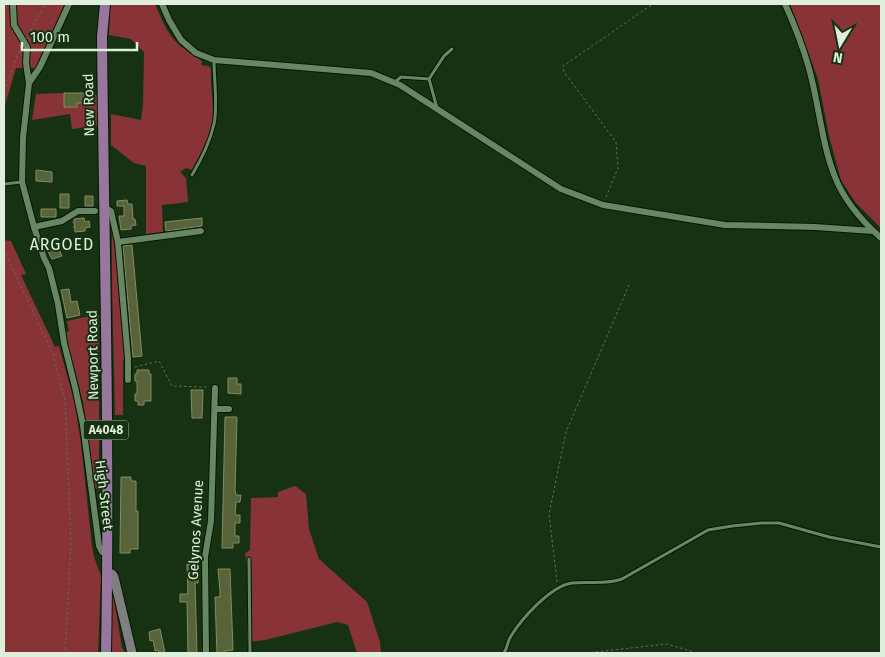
<svg xmlns="http://www.w3.org/2000/svg" width="885" height="657" viewBox="0 0 885 657" font-family="'Fira Sans',sans-serif">
<style>
.green{fill:#883437}
.building{fill:#586339;stroke:#818d62}
.lines{fill:none;stroke-linecap:round;stroke-linejoin:round}
.lane-casing{stroke:#011900;stroke-width:5}
.street-casing{stroke:#011900;stroke-width:8}
.secondary-casing{stroke:#011900;stroke-width:11}
.primary-casing{stroke:#011900;stroke-width:12}
.path{stroke:#5a7156;stroke-width:1;stroke-dasharray:2.5 2.5;stroke-linecap:butt}
.lane{stroke:#688663;stroke-width:3}
.street{stroke:#688663;stroke-width:6}
.secondary{stroke:#807e81;stroke-width:9}
.primary{stroke:#98769e;stroke-width:10}
.path-bridge{stroke:#5a7156;stroke-width:1;stroke-dasharray:2.5 2.5;stroke-linecap:butt}
.labels{text-anchor:middle;dominant-baseline:central;stroke-width:4;stroke-linejoin:round;paint-order:stroke}
.shield{fill:#173213;stroke:#a3b6a0;stroke-width:1}
.shield-label{font-size:12px;font-weight:bold;fill:#dfefdc}
.street-label{font-size:14px;fill:#dfefdc;stroke:#173213}
.quarter-label{font-size:16px;letter-spacing:1px;fill:#dfefdc;stroke:#173213}
</style>
<rect width="100%" height="100%" fill="#173213"/>
<!-- green -->
<path class="green" d="M4,4h62l-30,64h-20l-11,37z
M110,4h45c14,33 17,38 47,57l-1,4 7,1 3,2c-1,16 2,31 2,47 0,18 -13,40 -21,55l-6,-2 -6,4 6,6 2,24 -26,3 1,27 -17,2v-68l-12,-3 -23,-18v-31l30,6 2,-16 1,-52 -13,-13 -22,-4z
M790,4h91v224l-26,-26 -14,-22 -12,-44 -11,-57z
M64,93v14h12l1,-4h11v-10l9,2v31l-25,3 -2,-15 -38,6 4,-26z
M112,223l2,8 11,129 -2,1v54h-8c-1,-64 -4,-128 -3,-192z
M4,240l7,1 15,33 -5,1 34,72 4,-1 16,58 6,40 11,102 2,11 7,19 -3,77h-94z
M99,314v156l1,21 -5,-3 -12,-86 -16,-59 -1,-11 3,-1 -2,-10z
M295,486l11,8 3,35 10,30 48,43 13,40 1,11h-24l-9,-28 -11,-3 -72,18 -18,2v-75l-2,-14 5,-3 1,-52 27,-1v-5z
M112,587l10,61 3,5h-14z"/>
<!-- building -->
<path class="building" d="M64,93h24v10h-11v4h-13z
M36,170l16,2v10l-16,-1z
M60,194h9v14h-9z
M85,196h8v10h-8z
M127,200l1,4h4l1,15h2l1,6 -5,1v3l-10,1 -2,-14h5v-10h-7v-5z
M41,209h15v8h-15z
M84,218l1,4 4,-1 1,6 -5,1v3l-10,1 -1,-13z
M202,218v8l-36,5 -1,-9z
M53,244l2,7 4,-2 3,7 -10,3 -7,-13z
M132,245l10,111 -9,1 -10,-111z
M69,289l2,13 6,-1 3,14 -13,3 -6,-28z
M137,370h12v4h2v27h-7v4h-6v-4h-3v-7h2v-13h-2v-7h2z
M228,378h9v6h4v10l-13,-1z
M191,390h12l-1,28h-10z
M225,417h12l-2,73 1,5h5l-1,7h-4l-1,13h5v8h-5v13h4v7h-6v5h-11z
M121,477h10v4h5v30h2v38h-8v4h-10z
M187,564h11v19h-3l2,70h-9l-1,-51h-7v-8h8z
M218,569h12l3,81 -8,1v2h-8l-2,-56h5v-6z
M160,629l5,24h-6l-1,-3 -3,1 -2,-11 -3,1 -1,-9z"/>
<g class="lines">
<defs>
<path id="lane" d="M429,79l15,-23 8,-7
M395,82l6,-5 28,2 8,29
M192,175c9,-15 18,-33 22,-51 4,-16 0,-45 0,-63
M4,184l18,-2
M249,559l1,94
M504,653c4,-6 3,-11 7,-17 11,-18 40,-50 61,-53 17,-2 34,2 50,-4l86,-49 24,-4 30,-3h17l50,14 52,10"/>
<path id="street" d="M13,4l1,21 13,22 -1,16 3,20
M69,4l-29,63 -11,16 -6,55 -1,44 12,45 10,31 5,10 9,36 6,39 11,44 8,38 16,121 3,6h6
M162,4l7,16 12,20 15,13 18,7 157,13 29,12 161,104 42,16 122,20 90,2 58,4
M785,4c9,20 17,40 23,61 11,37 13,77 27,112 9,23 28,45 46,61
M104,207l7,4 7,31 10,116v22
M34,227l28,-6 16,-10h17
M118,242l83,-11
M215,409h14
M206,653l-1,-96 6,-36 4,-133"/>
<path id="secondary" d="M107,573l5,1 2,3 18,76"/>
<path id="primary" d="M105,4l-3,33c2,205 8,411 4,616"/>
</defs>
<!-- lane casing -->
<use href="#lane" class="lane-casing"/>
<!-- street casing -->
<use href="#street" class="street-casing"/>
<!-- secondary casing -->
<use href="#secondary" class="secondary-casing"/>
<!-- primary casing -->
<use href="#primary" class="primary-casing"/>
<!-- path -->
<path class="path" d="M31,30l14,-26
M4,91l16,-42
M606,197l12,-29 -2,-26 -52,-70 -1,-6 90,-62
M73,221l1,9
M4,250l49,104 12,47 6,142 -6,110
M135,367l24,-6 13,25 36,1
M557,582l-8,-68 17,-82 63,-147
M586,653l81,-9 30,9"/>
<!-- lane -->
<use href="#lane" class="lane"/>
<!-- street -->
<use href="#street" class="street"/>
<!-- secondary -->
<use href="#secondary" class="secondary"/>
<!-- primary -->
<use href="#primary" class="primary"/>
<!-- path-bridge -->
<path class="path-bridge" d="M20,48l11,-18"/>
</g>
<g class="labels">
<!-- shield labels -->
<rect class="shield" x="83.5" y="420.5" width="45" height="19" rx="4"/>
<g class="shield-label">
<text x="106" y="430">A4048</text>
</g>
<!-- street labels -->
<g class="street-label">
<text transform="translate(89 105) rotate(-91)">New Road</text>
<text transform="translate(93 355) rotate(-91)">Newport Road</text>
<text transform="translate(104 495) rotate(83)">High Street</text>
<text transform="translate(196 530) rotate(-87)">Gelynos Avenue</text>
</g>
<!-- quarter labels -->
<g class="quarter-label">
<text x="62" y="244">ARGOED</text>
</g>
</g>
<!-- border -->
<rect width="885" height="657" fill="none" stroke="#dfefdc" stroke-width="10"/>
<!-- north arrow -->
<g transform="translate(840 45) rotate(190)" stroke="#173213" stroke-width="4" paint-order="stroke">
<path d="M0-4L9 19L0 12L-9 19Z" fill="#dfefdc"/>
<text y="-8" font-size="14" font-weight="bold" text-anchor="middle" fill="#dfefdc">N</text>
</g>
<!-- scale -->
<path d="M22 42v8h115v-8" fill="none" stroke="#dfefdc" stroke-width="2.5"/>
<text x="30" y="42" font-size="15" fill="#dfefdc" stroke="#173213" stroke-width="4" paint-order="stroke">100 m</text>
</svg>
